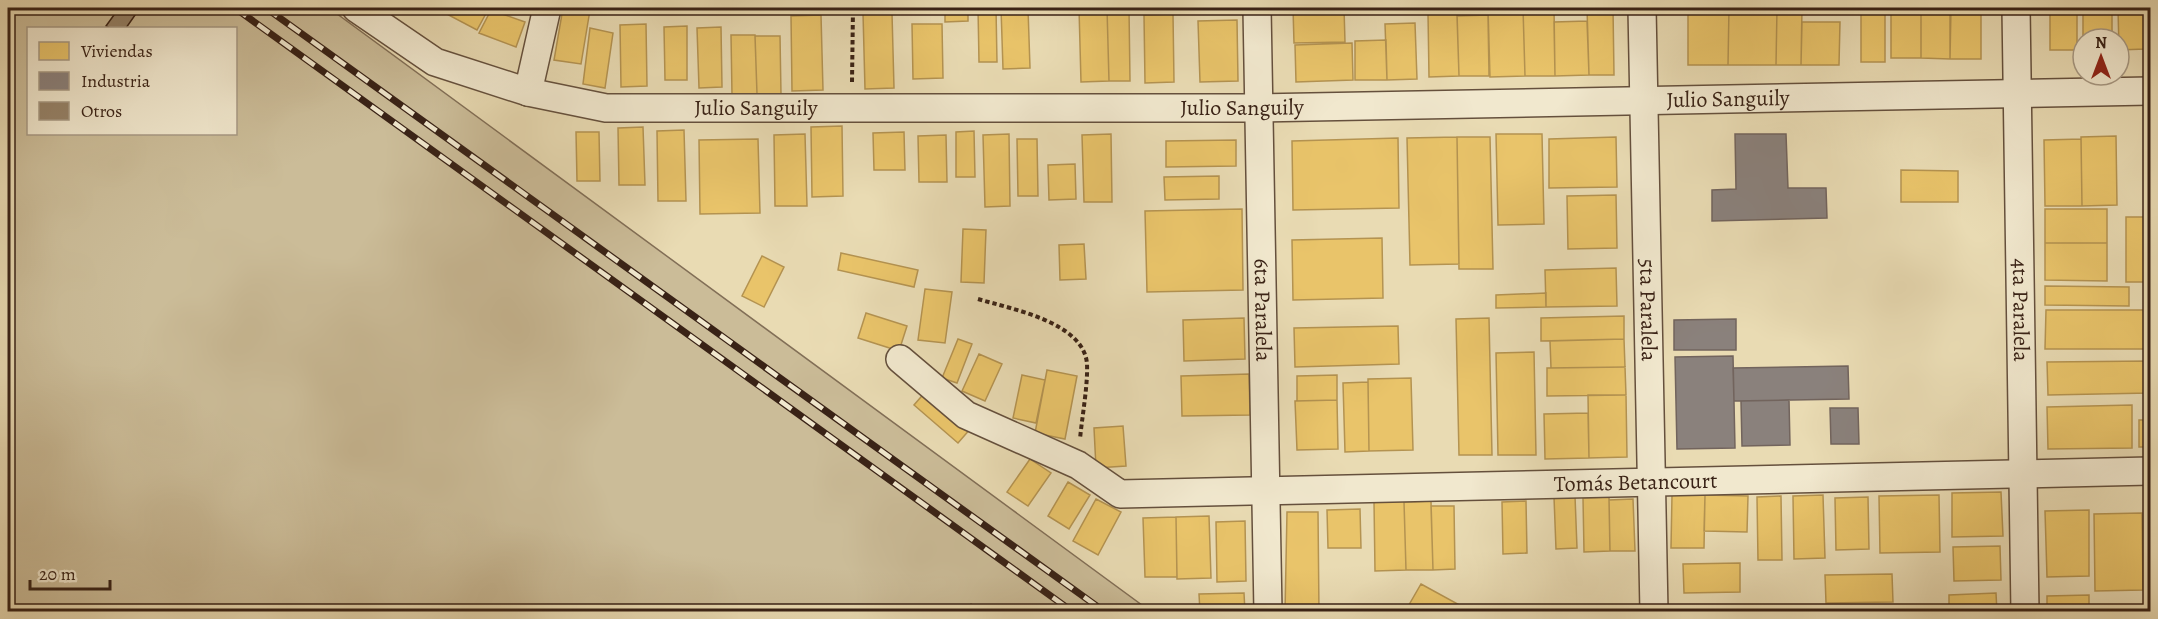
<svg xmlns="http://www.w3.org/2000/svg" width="2158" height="619" viewBox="0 0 2158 619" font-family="Alegreya,serif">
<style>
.green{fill:#cbbc98;stroke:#826f57;stroke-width:1.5;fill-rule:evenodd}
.homes{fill:#e9c46a;stroke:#b49351;stroke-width:1.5}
.industry{fill:#8a817c;stroke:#72645d;stroke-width:1.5}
.building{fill:#958268;stroke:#392216;stroke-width:1.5}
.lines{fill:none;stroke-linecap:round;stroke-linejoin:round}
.minor-casing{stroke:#65503d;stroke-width:30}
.path{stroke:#392216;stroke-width:4;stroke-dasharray:4.5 3;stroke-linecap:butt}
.minor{stroke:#f1e8ce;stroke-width:27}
.rail-casing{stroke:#392216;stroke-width:7}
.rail{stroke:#f1e8ce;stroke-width:4.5;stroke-dasharray:14;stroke-linecap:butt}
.labels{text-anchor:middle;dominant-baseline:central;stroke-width:6;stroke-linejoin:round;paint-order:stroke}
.street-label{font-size:22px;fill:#392216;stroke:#f1e8ce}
</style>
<rect width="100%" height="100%" fill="#e9dbb3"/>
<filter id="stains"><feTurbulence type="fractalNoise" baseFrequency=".00333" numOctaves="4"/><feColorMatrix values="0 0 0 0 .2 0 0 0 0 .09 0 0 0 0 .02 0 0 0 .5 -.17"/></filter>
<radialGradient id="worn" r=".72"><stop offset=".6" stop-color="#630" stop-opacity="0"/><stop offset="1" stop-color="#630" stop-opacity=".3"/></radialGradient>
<!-- green -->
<path class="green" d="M8,8h321l821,603 -166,1 -13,-8 -6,8 -957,-1zM28,28h208v106h-208z"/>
<!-- homes -->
<path class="homes" d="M443,8h46l-12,22 -36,-19z
M563,8l27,2 -9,54 -27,-4z
M945,8h23v13l-23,1z
M978,8h18l1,54h-18z
M1001,8h27l2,60 -27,1z
M1079,8h28l2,73 -28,1z
M1107,8h22l1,73h-21z
M1177,8h47v5h-47z
M1293,8h51l1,34 -51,1z
M1488,8h35l2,68 -35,1z
M1523,8h31l1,68h-30z
M1587,8h26l1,67h-25z
M1688,8h41l-1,57h-40z
M1729,8h48l-1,57h-48z
M1777,8h25l-1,57h-25z
M1861,8h24v54h-24z
M1891,8h30v50h-30z
M1951,8h30v51h-31z
M2050,8h27v42h-27z
M2083,8h29v31h-29z
M2118,8h26l1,41 -26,1z
M491,10l34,12 -9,25 -37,-14z
M863,13h29l2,75 -29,1z
M1428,13h29l2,63 -30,1z
M1921,13h29v46l-29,-1z
M1173,14l1,68 -29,1 -1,-68z
M821,15l2,75 -31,1 -1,-75z
M1488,15l1,61h-30l-2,-60z
M1237,20l1,61 -38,1 -2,-61z
M1587,21l2,54 -34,1 -1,-54z
M1802,22h38l-1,43h-38z
M1415,23l2,56 -30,1 -2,-56z
M646,24l1,62 -26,1 -1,-62z
M912,24h30l1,54 -30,1z
M687,26v54h-22l-1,-53z
M721,27l1,60 -23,1 -2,-60z
M590,28l23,5 -8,55 -22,-4z
M731,35h24l2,59 -25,1z
M755,36h25l1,58h-24z
M1386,40l1,40h-32v-39z
M1352,43l1,37 -57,2 -1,-37z
M842,126l1,70 -31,1 -1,-70z
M643,127l2,58h-26l-1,-57z
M684,130l2,71h-28l-1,-70z
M974,131l1,46h-19v-45z
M576,132h23l1,49h-23z
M904,132l1,38h-31l-1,-37z
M805,134l2,72h-32l-1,-71z
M1009,134l1,72 -25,1 -2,-72z
M1111,134l1,68h-28l-2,-67z
M1496,134h46l2,90 -46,1z
M946,135l1,47h-28l-1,-46z
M2116,136l1,69 -35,1 -1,-69z
M1457,137l2,127 -49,1 -3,-127z
M1457,137h33l3,132h-34z
M1616,137l1,50 -68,1v-49z
M1398,138l1,70 -106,2 -1,-69z
M758,139l2,74 -60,1 -1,-74z
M1017,139h20l1,57h-20z
M2081,139l1,67h-37l-1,-66z
M1236,140v26l-70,1v-26z
M1075,164l1,35 -27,1 -1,-35z
M1901,170l57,1v31h-57z
M1219,176v23l-54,1 -1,-23z
M1616,195l1,53 -49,1 -1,-53z
M1242,209l1,81 -96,2 -2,-81z
M2045,209h62v34h-62z
M2126,217h24v65h-24z
M963,229l23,1 -2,53 -23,-1z
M1382,238l1,60 -90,2 -1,-60z
M2045,243h62v38l-62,-1z
M1084,244l2,35 -26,1 -1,-35z
M841,253l77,17 -4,17 -76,-17z
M762,256l22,11 -20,40 -22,-11z
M1616,268l1,38 -71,1 -1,-37z
M2045,286l84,1v19l-84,-1z
M925,289l27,3 -7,51 -27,-3z
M1546,293v14l-50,1v-13z
M2046,310h104v39h-105z
M866,313l41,13 -8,25 -41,-13z
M1624,316v23l-83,2v-23z
M1244,318l1,41 -61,2 -1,-41z
M1489,318l3,137h-33l-3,-136z
M1398,326l1,38 -104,3 -1,-39z
M958,339l14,5 -15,39 -15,-5z
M1624,339l1,28 -74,1 -1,-27z
M1534,352l2,103h-38l-2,-102z
M979,354l23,10 -17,37 -23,-10z
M2150,361v32l-102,2 -1,-33z
M1625,367l1,28 -79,1v-28z
M1047,370l30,6 -12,63 -30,-6z
M1249,374l1,41 -68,1 -1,-40z
M1022,375l23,5 -9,43 -23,-5z
M1337,375v25l-40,1v-25z
M1411,378l2,72 -44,1 -1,-72z
M1368,382l1,69 -24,1 -2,-69z
M927,390l44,38 -13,15 -44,-38z
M1588,395h38l1,62 -38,1z
M1337,400l1,49 -41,1 -2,-49z
M2132,405v43l-84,1 -1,-42z
M1588,413l1,45 -44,1 -1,-45z
M2139,420h11v27h-11z
M1123,426l3,40 -30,2 -2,-40z
M1030,459l21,14 -23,33 -21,-14z
M1068,482l22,13 -21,34 -21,-13z
M2001,492l2,44 -51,1v-44z
M1672,495h33l-1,53h-33z
M1705,495l43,1 -1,36 -43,-1z
M1823,495l2,63 -31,1 -1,-63z
M1939,495l1,57 -60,1 -1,-57z
M1575,496l2,52 -21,1 -2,-52z
M1781,496l1,64h-24l-1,-63z
M1609,497l1,54 -26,1 -1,-54z
M1868,497l1,52 -33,1 -1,-52z
M1096,499l25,13 -23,43 -25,-14z
M1633,499l2,52h-25l-1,-51z
M1374,501h30l2,69 -31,1z
M1431,501l2,69h-27l-2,-68z
M1526,501l1,52 -24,1 -1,-52z
M1431,506h23l1,63 -22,1z
M1360,509l1,39h-33l-1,-38z
M2089,510v66l-42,1 -2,-66z
M1287,512h31l1,100h-34z
M2142,513l1,77 -48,1 -1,-77z
M1209,516l2,62 -34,1 -1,-62z
M1176,517l1,60h-32l-2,-59z
M1245,521l1,60 -29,1 -1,-60z
M2000,546l1,34 -47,1 -1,-34z
M1740,563v29l-56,1 -1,-29z
M1892,574l1,28 -67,1 -1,-28z
M1421,584l44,24 -2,4 -57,-2z
M1244,593l1,19h-45l-1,-18z
M1996,593l1,19h-48v-17z
M2089,595v17h-42v-16z
M1744,607v5h-67v-3z"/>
<!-- industry -->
<path class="industry" d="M1735,134h51l2,54h38l1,30 -115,3v-31l24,-1z
M1736,319v31h-62v-30z
M1733,356l2,92 -58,1 -2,-92z
M1848,366l1,33 -115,2 -1,-33z
M1789,400l1,45 -48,1 -1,-45z
M1830,408h28l1,36h-28z"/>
<!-- building -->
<path class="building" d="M119,8h21l-14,20h-16l-4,-2z"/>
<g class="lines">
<defs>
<g id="minor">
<path id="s1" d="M356,8l79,54 93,30 78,16h653l891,-17"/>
<path id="s2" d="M1257,8l11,604"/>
<path id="s3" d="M1642,8l12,604"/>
<path id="s4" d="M2016,8l9,604"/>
<path d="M528,92l19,-84"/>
<path id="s5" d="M900,359l66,56 112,50 42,29 1030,-23"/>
</g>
</defs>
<!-- minor casing -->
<use href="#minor" class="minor-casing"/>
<!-- path -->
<path class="path" d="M852,82l1,-74
M978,299c33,10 106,23 109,65 1,21 -5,53 -7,75"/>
<!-- minor -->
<use href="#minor" class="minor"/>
<defs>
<path id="rail" d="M235,8l838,604
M266,8l839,604"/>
</defs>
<!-- rail casing -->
<use href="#rail" class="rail-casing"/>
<!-- rail -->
<use href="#rail" class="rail"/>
</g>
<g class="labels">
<!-- street labels -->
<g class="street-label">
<text stroke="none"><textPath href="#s1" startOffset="1395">Julio Sanguily</textPath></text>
<text stroke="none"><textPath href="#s1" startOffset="423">Julio Sanguily</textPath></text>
<text stroke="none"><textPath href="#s1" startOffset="909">Julio Sanguily</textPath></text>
<text stroke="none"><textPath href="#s2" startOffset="302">6ta Paralela</textPath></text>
<text stroke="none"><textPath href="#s4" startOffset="302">4ta Paralela</textPath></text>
<text stroke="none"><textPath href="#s3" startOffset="302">5ta Paralela</textPath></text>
<text stroke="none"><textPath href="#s5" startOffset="776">Tomás Betancourt</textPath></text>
</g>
</g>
<!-- margin -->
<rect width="2158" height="619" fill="none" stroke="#e9dbb3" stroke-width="30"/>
<rect x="9" y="9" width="2140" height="601" fill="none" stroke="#392216" stroke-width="3"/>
<rect x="15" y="15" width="2128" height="589" fill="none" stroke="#392216" stroke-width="1.5"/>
<!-- legend -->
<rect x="27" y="27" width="210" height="108" fill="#f1e8ce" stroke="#a79984" stroke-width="1.5"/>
<rect x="39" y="42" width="30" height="18" fill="#e9c46a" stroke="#a79984" stroke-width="1.5"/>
<text x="81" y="57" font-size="18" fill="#392216">Viviendas</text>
<rect x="39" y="72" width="30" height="18" fill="#8a817c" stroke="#a79984" stroke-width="1.5"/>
<text x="81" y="87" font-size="18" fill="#392216">Industria</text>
<rect x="39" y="102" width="30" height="18" fill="#958268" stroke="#a79984" stroke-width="1.5"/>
<text x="81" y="117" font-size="18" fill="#392216">Otros</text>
<!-- north arrow -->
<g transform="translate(2101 57)"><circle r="28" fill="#f1e8ce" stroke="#a79984" stroke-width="1.5"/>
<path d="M0-4.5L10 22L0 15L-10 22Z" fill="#8f2418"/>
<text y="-9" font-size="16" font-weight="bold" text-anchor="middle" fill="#392216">N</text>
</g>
<!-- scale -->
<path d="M30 580v9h80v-9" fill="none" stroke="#392216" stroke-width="3"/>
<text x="39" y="580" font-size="18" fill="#392216" stroke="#f1e8ce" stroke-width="4.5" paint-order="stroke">20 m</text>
<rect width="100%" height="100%" filter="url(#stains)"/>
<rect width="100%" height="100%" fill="url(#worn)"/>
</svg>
